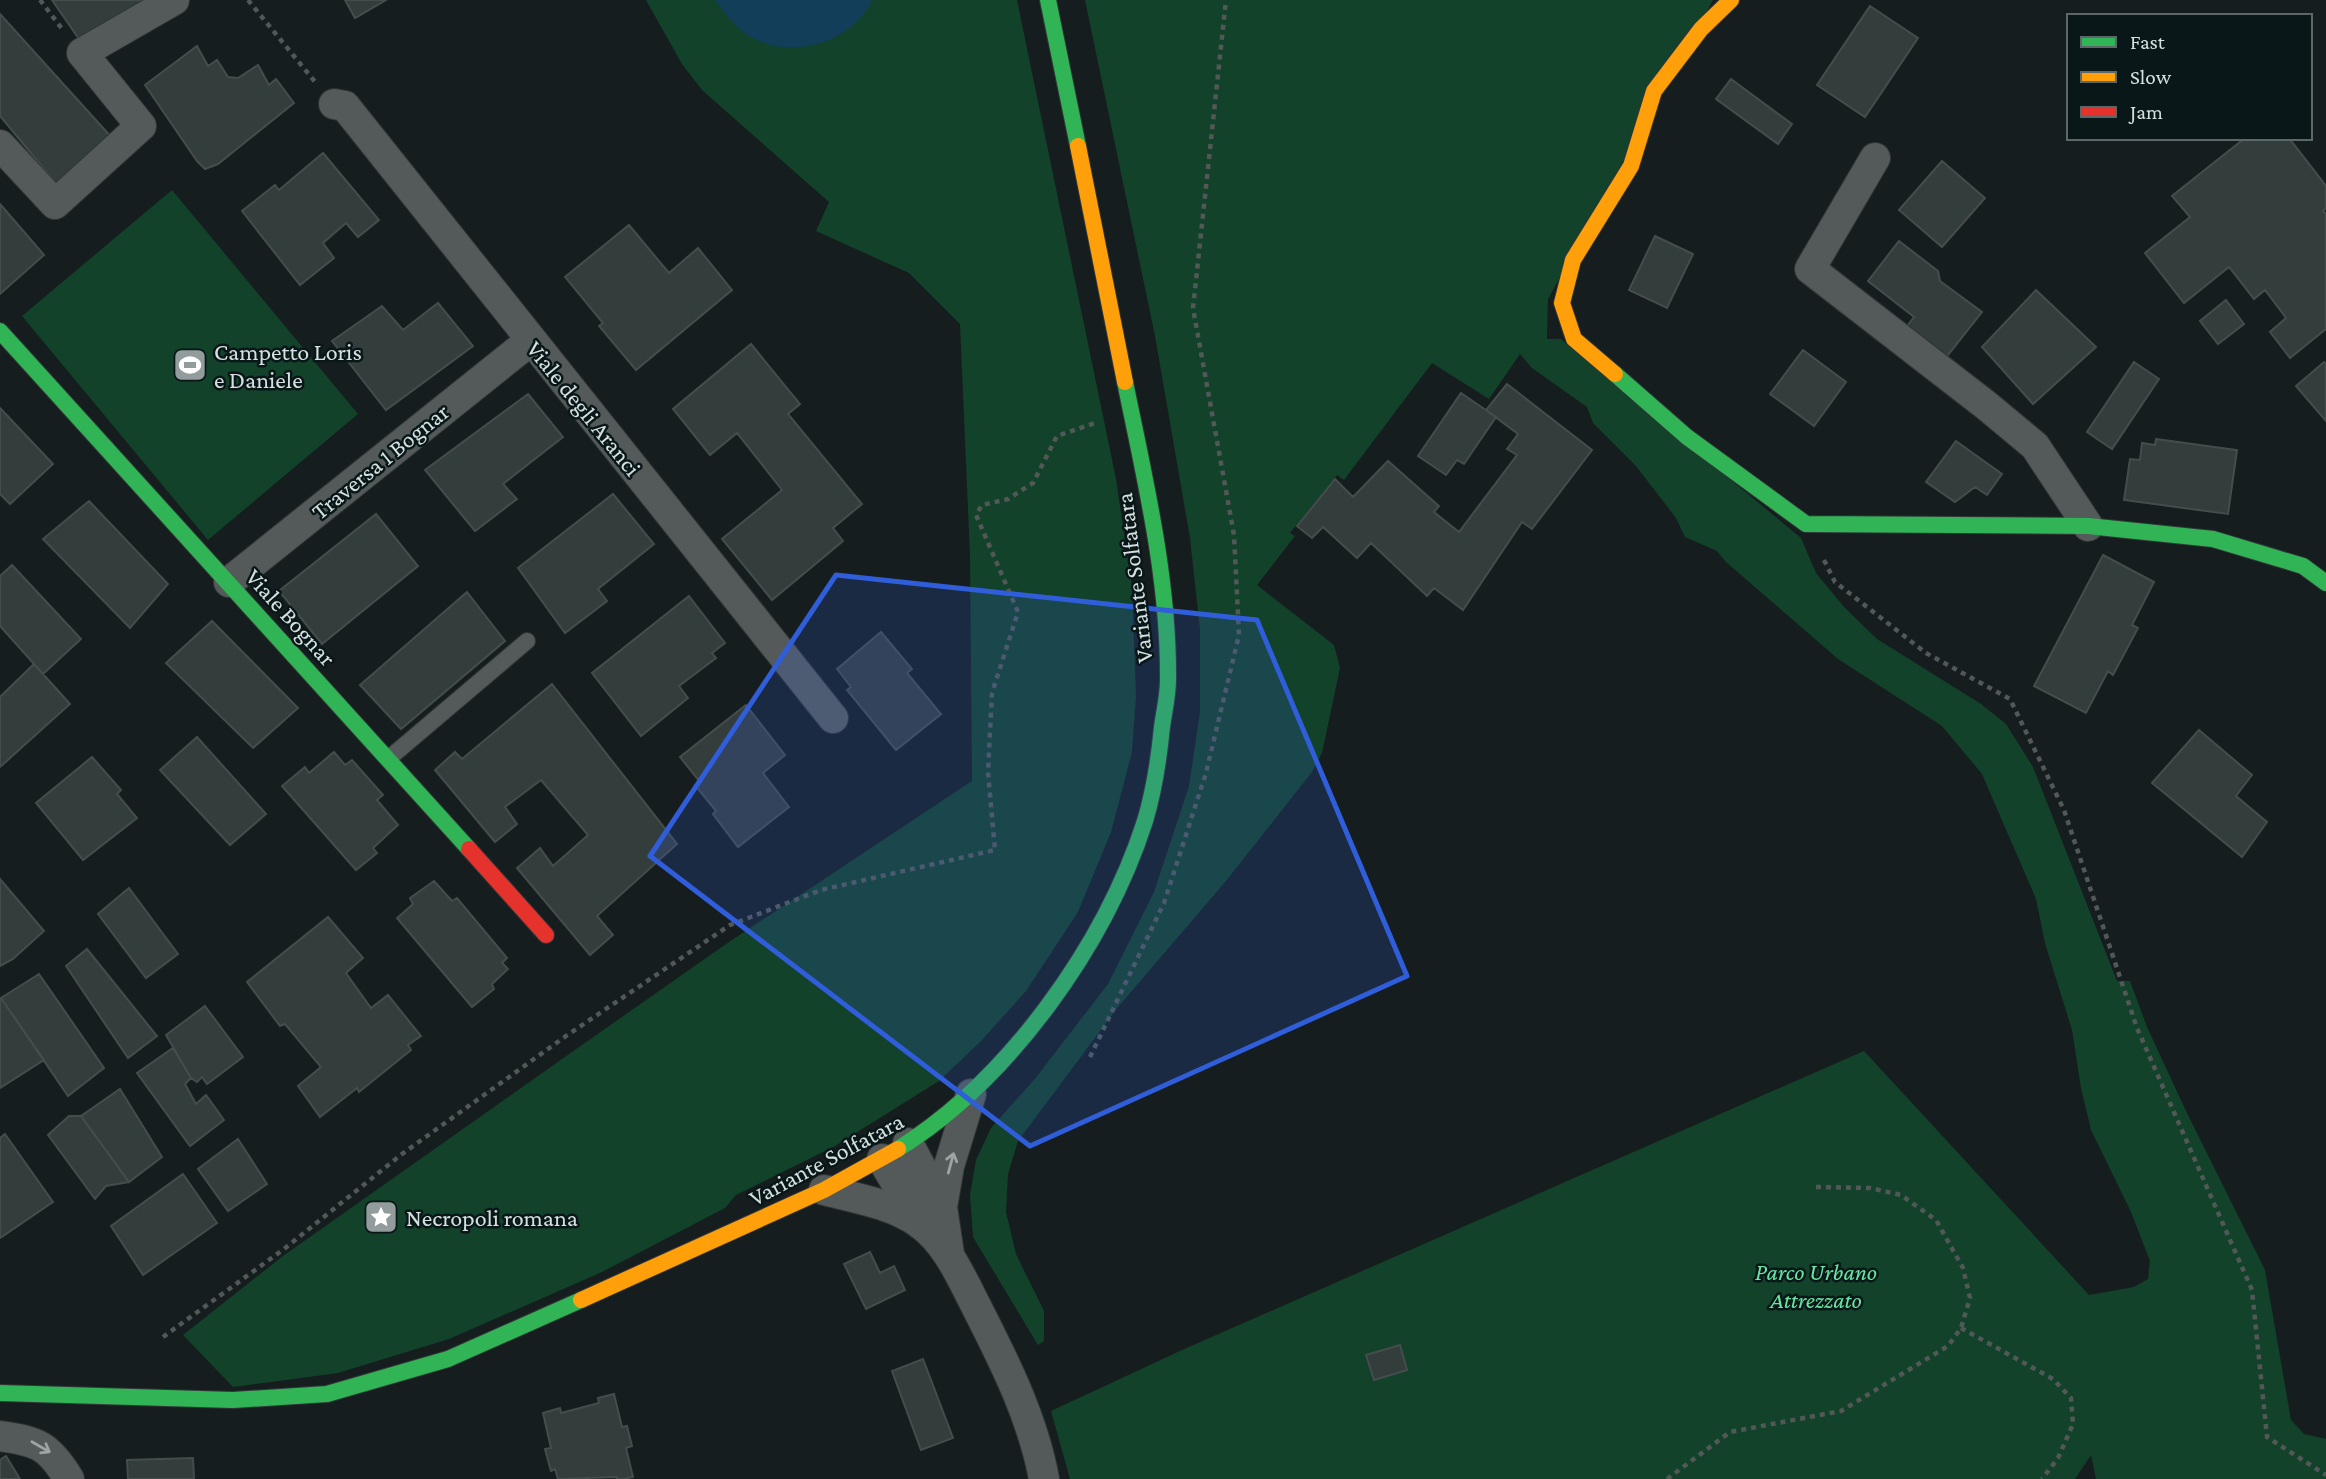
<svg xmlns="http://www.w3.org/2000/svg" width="2326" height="1479" viewBox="0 0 2326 1479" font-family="'Crimson Pro',serif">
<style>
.green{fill:#13422a}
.water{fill:#123e59}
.building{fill:#323d3c;stroke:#454c4c;stroke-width:2}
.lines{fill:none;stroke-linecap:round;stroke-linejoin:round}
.lane-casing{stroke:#313637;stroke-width:18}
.street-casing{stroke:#313637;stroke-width:32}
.fast-casing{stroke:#313637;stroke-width:18}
.slow-casing{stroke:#313637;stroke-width:18}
.jam-casing{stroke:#313637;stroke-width:18}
.path{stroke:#525858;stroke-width:4.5;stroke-dasharray:5 5;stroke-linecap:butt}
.lane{stroke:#545a5a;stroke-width:16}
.street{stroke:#545a5a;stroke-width:30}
.fast{stroke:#30b455;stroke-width:16}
.slow{stroke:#ff9f0a;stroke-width:16}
.jam{stroke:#e5322d;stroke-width:16}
.oneway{stroke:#9ca4a4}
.marked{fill:#305dd9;fill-opacity:0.2;stroke:#305dd9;stroke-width:5;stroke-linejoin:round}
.labels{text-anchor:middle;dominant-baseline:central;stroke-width:5;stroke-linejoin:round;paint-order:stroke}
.poi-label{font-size:24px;fill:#d7e0e0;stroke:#091718;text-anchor:start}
.street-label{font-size:24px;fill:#d7e0e0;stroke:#091718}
.park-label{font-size:24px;font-style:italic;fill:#68e5a0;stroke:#091718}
</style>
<rect width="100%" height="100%" fill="#161d1e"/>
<!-- green -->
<path class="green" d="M646,0h371l99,479 16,108 4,109 -4,56 -21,80 -33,80 -52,79 -45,50 -42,40 -104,65 -99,49 -11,13 -123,64 -153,67 -111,34 -105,14 -50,-52 100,-79 279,-197 164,-115 246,-163 -2,-225 -10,-232 -51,-51 -93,-42 13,-29 -127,-112 -20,-26z
M1085,0h628l-165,299 -1,40h14l240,199 15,35 28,34 33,32 104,65 25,20 27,43 84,214h13l17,46 39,84 79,159 26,150 13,14 22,5v40h-230l-5,-24 -16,24h-1005l-19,-68 131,-61 682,-299 225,244 45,-8 14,-8 2,-18 -19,-49 -40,-82 -10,-42 -9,-58 -27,-87 -9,-44 -54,-125 -40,-48 -104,-67 -112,-97 -9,-11 -32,-14 -9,-19 -40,-52 -43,-43 -6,-16 -55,-39 -12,-14 -31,45 -57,-36 -88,117 -7,-5 -47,58 5,3 -38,49 77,60 6,23 -18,85 -10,19 -86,109 -108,126 -100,134 -10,33 -2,38 10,42 28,57v30l-6,4 -65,-108 -3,-42 6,-35 15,-32 43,-48 74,-96 46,-92 35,-106 11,-74v-82l-10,-92 -35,-202z
M172,190l186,224 -150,126 -186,-224z"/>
<!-- water -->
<path class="water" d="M715,0h157c-18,40 -73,58 -113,41 -20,-8 -32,-25 -44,-41z"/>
<!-- building -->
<path class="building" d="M52,0h96l-67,42z
M345,0h41l-31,18z
M1870,6l48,32 -53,79 -48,-32z
M0,14l113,125 -54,48 -59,-71z
M197,46l11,20 9,-6 11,17 10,1 20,-13 11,20 7,-6 18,24 -76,61 -13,5 -8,-8 -52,-76z
M1731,79l61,45 -14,20 -62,-45z
M2245,138h44l37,48v22l-3,3 3,3v115l-36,29 -20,-26 16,-14 -21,-28 -11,9 -25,-32 -45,36 -39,-50 45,-36 -18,-21z
M323,153l56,67 -21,17 -12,-14 -23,20 11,15 -34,27 -58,-74 33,-26 4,5z
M1942,161l43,37 -43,49 -43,-37z
M0,204l44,51 -44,39z
M629,225l40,48 29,-25 34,42 -96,80 -37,-44 4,-3 -38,-46z
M1655,236l38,18 -26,54 -38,-18z
M1899,241l39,30 2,10 42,31 -38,48 -40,-30 10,-13 -46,-36z
M2036,290l60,57 -63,57 -51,-57z
M2226,300l18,24 -26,20 -18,-23z
M438,303l35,43 -87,64 -54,-69 50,-35 21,24z
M751,344l49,60 -12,10 74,90 -29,24 10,13 -71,59 -50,-61 60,-49 -45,-57 -27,22 -37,-46z
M1803,350l43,32 -32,44 -44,-32z
M2134,362l25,17 -47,70 -25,-17z
M2324,362l2,2v57l-30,-35z
M1507,384l85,66 -60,79 -10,-7 -59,88 -29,-22 -7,8 -56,-53 -14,15 -34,-31 -11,11 -15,-12 38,-47 18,18 35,-36 51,45 -5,6 25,20 58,-77 -10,-6 11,-15 -32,-24z
M1461,393l35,24 -32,47 -7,-4 -11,15 -28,-19z
M528,394l35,43 -60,47 14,15 -42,32 -50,-61z
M0,408l53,56 -43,40 -10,-10z
M2156,439l81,11 -9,64 -104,-14 6,-41 10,1 2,-17 13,2z
M1956,441l46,33 -15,21 -12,-8 -20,15 -29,-20z
M613,494l41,50 -56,45 9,12 -42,32 -47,-65z
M89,501l79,83 -38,44 -87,-89z
M376,514l42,52 -96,78 -43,-53z
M2103,555l51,27 -22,43 6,3 -25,47 -5,-4 -22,42 -52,-27z
M12,565l69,74 -38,35 -43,-48v-50z
M467,592l38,49 -104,88 -41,-44z
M689,596l36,47 -13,10 4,5 -37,28 9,12 -47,38 -49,-63z
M212,621l86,87 -45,40 -87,-85z
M881,632l31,37 -5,4 34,41 -45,36 -49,-60 4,-3 -14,-18z
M34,664l36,40 -70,63v-70z
M552,684l125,160 -80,72 16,19 -23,20 -73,-87 23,-20 13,18 35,-31 -47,-55 -36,27 12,17 -22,18 -60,-72 20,-18 7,7z
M746,705l39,50 -22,18 26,34 -51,40 -25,-33 3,-3 -21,-26 4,-4 -19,-24z
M2199,730l53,45 -16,21 31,26 -25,35 -90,-74z
M197,737l69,77 -36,31 -70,-75z
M334,752l11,13 7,-5 31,35 -6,5 21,25 -25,23 4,5 -21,17 -74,-84 23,-19 4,6z
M92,757l29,33 -4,4 20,24 -54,42 -47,-57z
M0,879l44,52 -31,28 -13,7z
M434,881l18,20 5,-3 50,60 -5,5 6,6 -16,15 2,5 -22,18 -75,-89 16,-14 -3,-6z
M129,888l49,66 -32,24 -48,-64z
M328,917l35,41 -17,15 25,35 17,-13 33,41 -13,9 3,5 -52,42 -2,-4 -37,29 -22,-31 23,-19 -36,-43 -5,2 -33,-44z
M87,949l70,87 -29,22 -62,-92z
M39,974l65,94 -36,28 -67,-98z
M1,998l43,62 -44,28v-89z
M205,1006l38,51 -36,27 -5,-7 -5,5 -6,-4 -25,-43z
M173,1048l18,30 -6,6 11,20 10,-9 18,25 -34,26 -53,-73z
M120,1089l42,68 -33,25 -48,-66z
M69,1116h12l48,66 -23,4 -11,13 -47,-64z
M5,1134l48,68 -53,36v-100z
M238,1139l29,45 -39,27 -30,-42z
M183,1174l34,49 -74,52 -32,-49z
M870,1252l10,21 14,-7 11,24 -39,19 -22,-45z
M1400,1345l7,25 -33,10 -8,-25z
M923,1359l30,79 -32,12 -29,-79z
M614,1394l8,33 5,-1 5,20 -6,2 7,29 -10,2h-6v-2l-59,2 -3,-10 -4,2 -6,-22 6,-1 -8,-35 17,-5 1,5 38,-10 -1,-5z
M6,1456l14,23h-20v-19z
M193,1458l1,21h-66l-1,-19z"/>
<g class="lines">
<defs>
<path id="lane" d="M388,759l139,-118"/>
<path id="street" d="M334,104l11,2 488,612
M0,145l55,59 86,-78 -59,-73 92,-53
M1875,158l-65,111 177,137 48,40 53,80
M229,582l301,-241
M908,1143l34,64
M882,1159l38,65
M824,1190c32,8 68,14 95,33 28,20 42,54 57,83 28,55 57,112 68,173
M949,1254l-7,-47 7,-41 22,-72
M0,1436c38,5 49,10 69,43"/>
<path id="fast" d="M1048,0l30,146
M0,331l469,518
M1615,374l72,63 119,87 282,2 125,13 90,27 23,17
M898,1149c111,-69 207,-204 247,-328 9,-30 14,-63 17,-94 2,-15 6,-31 6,-47 1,-101 -23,-200 -43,-298
M0,1393l233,7 94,-6 121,-35 133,-59"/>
<path id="slow" d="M1078,146l47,236
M1615,374l-41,-35 -12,-36 11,-43 58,-94 23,-75 47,-62 30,-29
M581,1300l243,-110 74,-41"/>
<path id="jam" d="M469,849l77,86"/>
</defs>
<!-- lane casing -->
<use href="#lane" class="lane-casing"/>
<!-- street casing -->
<use href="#street" class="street-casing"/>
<!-- fast casing -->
<use href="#fast" class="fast-casing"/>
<!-- slow casing -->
<use href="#slow" class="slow-casing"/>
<!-- jam casing -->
<use href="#jam" class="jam-casing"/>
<!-- path -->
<path class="path" d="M40,0l23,30
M248,0l68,83
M1824,560l11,22 91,71 84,46 54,111 73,218 115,262 15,147 59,38
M1090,1057l74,-154 42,-130 33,-138 -5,-100 -41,-227 33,-308
M1961,1328l92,51 18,19 2,26 -15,34 -16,21
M163,1337l121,-88 118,-95 164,-118 164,-111 91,-35 174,-40 -7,-78 4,-79 26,-81 -42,-97 6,-10 26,-6 25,-16 24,-47 41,-14
M1667,1479l63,-47 111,-21 107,-65 13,-18 9,-30 -7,-30 -27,-48 -35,-25 -31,-7 -54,-1"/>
<!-- lane -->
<use href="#lane" class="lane"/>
<!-- street -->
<use href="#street" class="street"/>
<!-- fast -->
<use href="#fast" class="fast"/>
<!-- slow -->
<use href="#slow" class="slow"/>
<!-- jam -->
<use href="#jam" class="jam"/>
</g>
<!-- one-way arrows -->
<defs><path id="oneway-shaft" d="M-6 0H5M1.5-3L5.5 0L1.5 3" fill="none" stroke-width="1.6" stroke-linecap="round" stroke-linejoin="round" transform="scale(1.75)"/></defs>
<g class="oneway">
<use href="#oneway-shaft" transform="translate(951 1163) rotate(-75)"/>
<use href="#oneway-shaft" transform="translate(41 1447) rotate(30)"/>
</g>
<!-- marked area -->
<path class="marked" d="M836,575l421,45 150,356 -377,170 -380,-290z"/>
<!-- icons -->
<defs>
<symbol id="stadium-square" viewBox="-11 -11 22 22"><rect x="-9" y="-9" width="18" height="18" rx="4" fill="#939c9c" stroke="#091718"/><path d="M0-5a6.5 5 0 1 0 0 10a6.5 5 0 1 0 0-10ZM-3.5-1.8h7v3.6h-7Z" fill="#fff"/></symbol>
<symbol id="sight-square" viewBox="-11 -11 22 22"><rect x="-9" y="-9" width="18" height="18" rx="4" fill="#939c9c" stroke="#091718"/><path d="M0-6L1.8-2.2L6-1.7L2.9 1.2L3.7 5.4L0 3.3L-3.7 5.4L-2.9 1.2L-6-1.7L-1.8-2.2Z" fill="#fff"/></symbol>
</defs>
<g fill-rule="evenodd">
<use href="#stadium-square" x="171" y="346" width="38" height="38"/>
<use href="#sight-square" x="362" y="1198" width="38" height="38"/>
</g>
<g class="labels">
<!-- poi labels -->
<g class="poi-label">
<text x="214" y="351">Campetto Loris<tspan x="214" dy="28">e Daniele</tspan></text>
<text x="406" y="1217">Necropoli romana</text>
</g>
<!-- street labels -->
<g class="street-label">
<text transform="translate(584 408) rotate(51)">Viale degli Aranci</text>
<text transform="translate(380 461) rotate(-39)">Traversa 1 Bognar</text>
<text transform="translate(1134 578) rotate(-97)">Variante Solfatara</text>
<text transform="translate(291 617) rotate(48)">Viale Bognar</text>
<text transform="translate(826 1159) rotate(-28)">Variante Solfatara</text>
</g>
<!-- park labels -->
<g class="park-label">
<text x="1816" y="1271">Parco Urbano<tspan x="1816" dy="28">Attrezzato</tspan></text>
</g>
</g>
<!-- legend -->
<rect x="2067" y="14" width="245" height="126" fill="#091718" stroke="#5b6768" stroke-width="2"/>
<rect x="2081" y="37" width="35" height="10" fill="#30b455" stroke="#5b6768" stroke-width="2"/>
<text x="2130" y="49" font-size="21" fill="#d7e0e0">Fast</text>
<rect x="2081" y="72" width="35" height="10" fill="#ff9f0a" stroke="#5b6768" stroke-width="2"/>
<text x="2130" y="84" font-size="21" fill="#d7e0e0">Slow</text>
<rect x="2081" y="107" width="35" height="10" fill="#e5322d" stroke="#5b6768" stroke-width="2"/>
<text x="2130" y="119" font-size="21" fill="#d7e0e0">Jam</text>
</svg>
